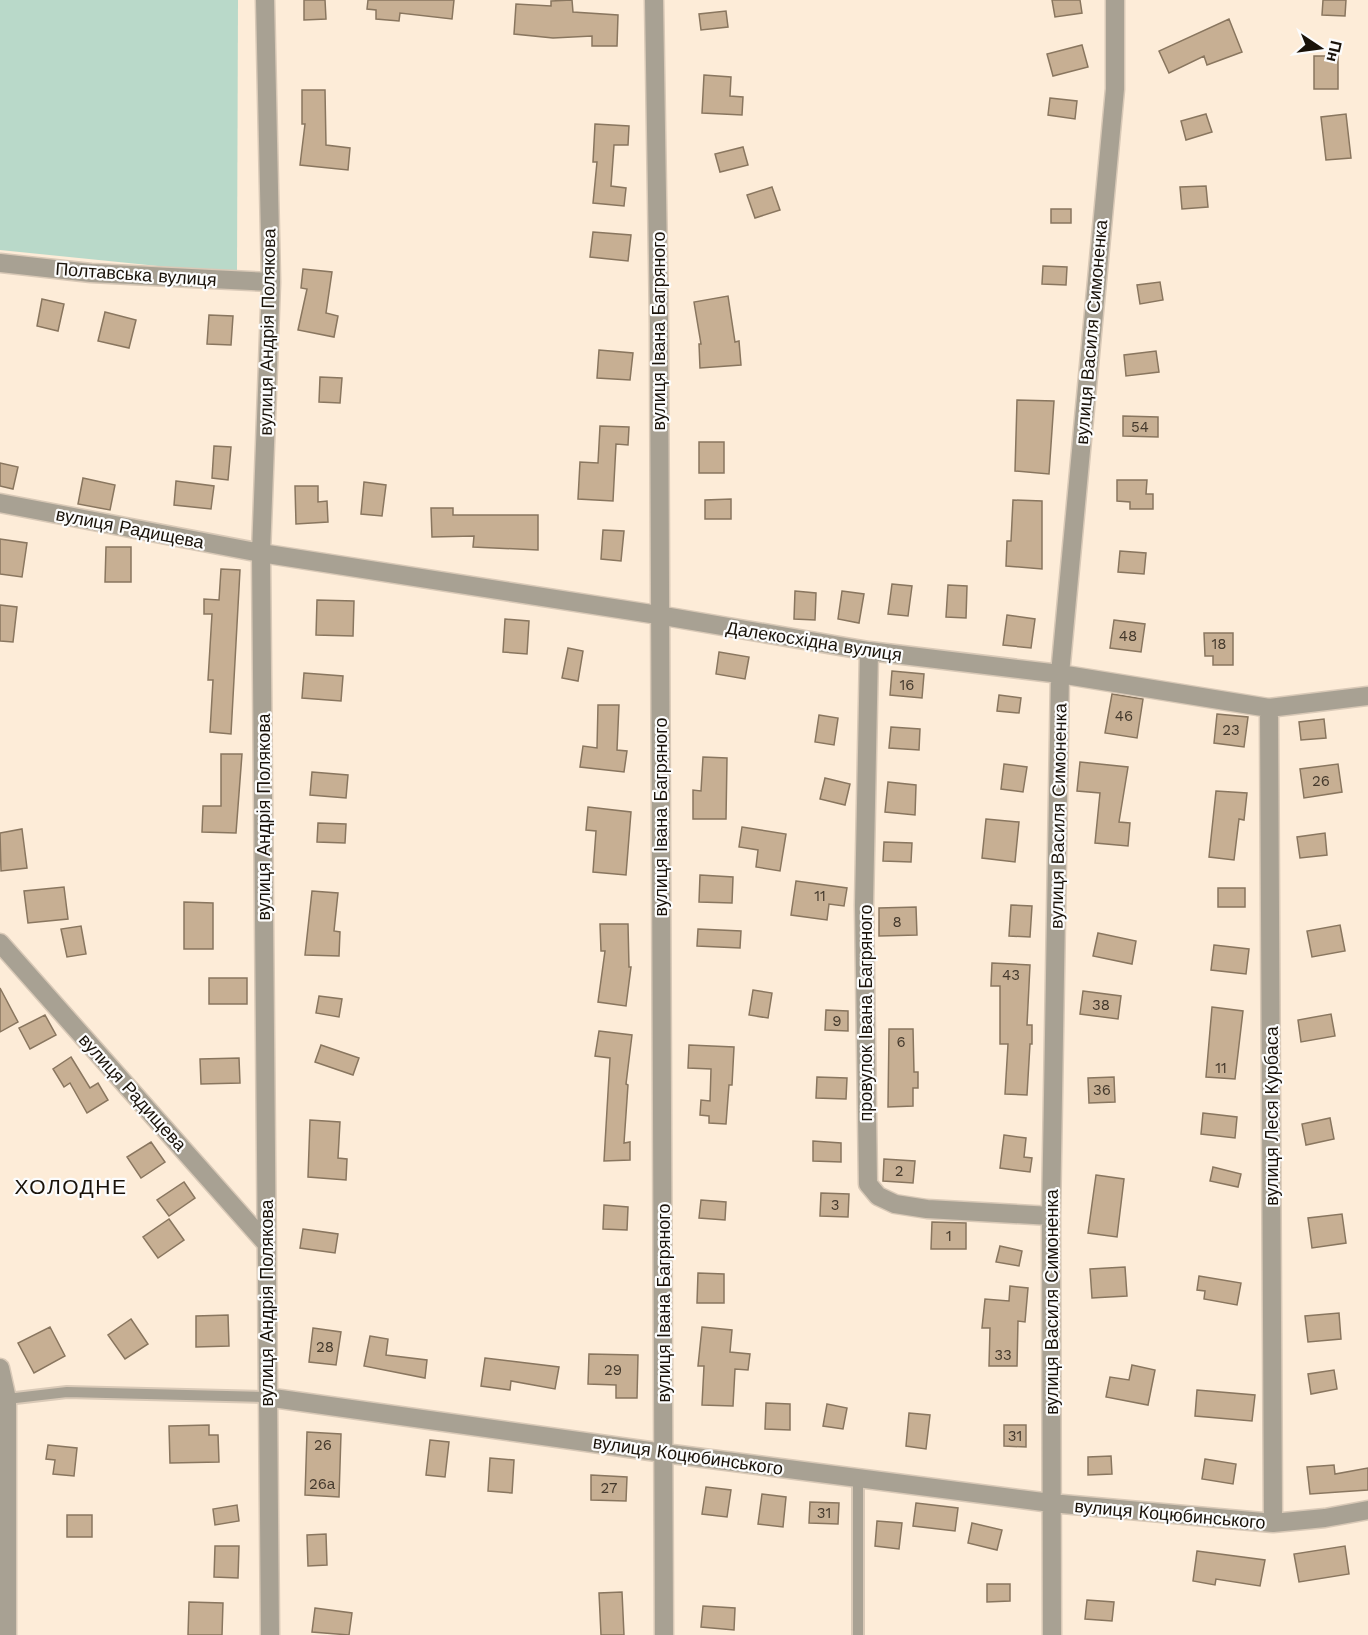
<svg xmlns="http://www.w3.org/2000/svg" width="1368" height="1635" viewBox="0 0 1368 1635" font-family="'Work Sans',sans-serif">
<style>
.green{fill:#b9d9c9}
.building{fill:#c7af93;stroke:#89765f;stroke-width:1.5}
.lines{fill:none;stroke-linecap:round;stroke-linejoin:round}
.service-casing{stroke:#d9c9b7;stroke-width:14}
.minor-casing{stroke:#d9c9b7;stroke-width:21}
.service{stroke:#a8a193;stroke-width:10}
.minor{stroke:#a8a193;stroke-width:18}
.labels{text-anchor:middle;dominant-baseline:central;stroke-width:4.5;stroke-linejoin:round;paint-order:stroke}
.number-label{font-size:15px;fill:#44392c}
.street-label{font-size:18px;fill:#191209;stroke:#fcfcfc}
.quarter-label{font-size:21px;letter-spacing:1.5px;fill:#191209;stroke:#fcfcfc}
</style>
<rect width="100%" height="100%" fill="#fdecd8"/>
<!-- green -->
<path class="green" d="M0,0h238l-1,274 -237,-24z"/>
<!-- building -->
<path class="building" d="M304,0h21l1,19 -22,1z
M368,0h86l-2,19 -52,-6 -1,8 -23,-2v-9l-9,-1z
M572,0l1,12 45,3 -1,31h-25v-10l-39,2 -39,-4 2,-30 35,2v-5z
M1052,0h28l2,13 -27,4z
M1323,0h23l-1,16 -23,-1z
M726,11l2,16 -27,3 -2,-16z
M1229,19l13,33 -35,13 -3,-9 -35,17 -10,-22z
M1082,45l6,22 -35,9 -6,-22z
M1314,56h24v33h-24z
M704,75l27,2 -1,19 13,1 -1,18 -40,-2z
M302,90h23l1,55 24,3 -2,22 -48,-5 5,-41h-3z
M1050,98l27,3 -2,18 -27,-4z
M1206,114l6,18 -26,8 -5,-19z
M1346,114l5,44 -25,2 -5,-43z
M595,124l34,2 -1,19h-14l-3,41 15,2 -2,18 -31,-3 4,-41h-4z
M743,147l5,18 -28,7 -5,-18z
M1206,186l2,21 -26,2 -2,-22z
M772,187l8,23 -25,8 -8,-23z
M1051,209h20v14h-20z
M593,232l38,3 -3,26 -38,-4z
M1043,266l24,1 -1,18 -24,-1z
M303,269l29,3 -6,41 12,3 -4,21 -36,-7 9,-41 -6,-1z
M1160,282l3,18 -23,4 -3,-19z
M728,296l7,46 4,-1 2,24 -41,3 -1,-24h2l-7,-42z
M42,299l22,5 -6,27 -21,-5z
M105,312l31,8 -7,28 -31,-7z
M209,315l24,1 -2,29 -24,-1z
M599,350l34,3 -3,27 -33,-2z
M1156,351l3,21 -33,4 -2,-21z
M320,377l22,1 -2,25 -21,-1z
M1017,400l37,1 -5,73 -34,-3z
M1123,416l35,1v20l-35,-1z
M600,426l29,1 -1,18 -12,-1 -3,57 -35,-2 2,-37 18,1z
M699,442h25v31h-25z
M214,446l17,1 -3,33 -16,-2z
M0,463l18,4 -5,22 -13,-3z
M83,478l32,7 -5,25 -32,-6z
M1117,480h30l-1,14h7v15h-23v-7l-13,-1z
M176,481l38,5 -3,23 -37,-4z
M364,482l22,3 -4,31 -21,-2z
M295,486h23v16l9,-1 1,21 -32,2z
M731,499v20h-26v-19z
M1013,500l29,1v68l-36,-3 1,-25h4z
M431,508h22v7h85v35l-65,-3 1,-11 -42,1z
M603,530l21,1 -3,30 -20,-2z
M0,539l27,4 -5,34 -22,-3z
M106,547h25v35h-26z
M1120,551l26,2 -2,21 -26,-2z
M221,569l19,1 -9,164 -21,-2 3,-52h-5l4,-66h-8v-15l15,1z
M892,584l20,2 -4,30 -20,-2z
M948,585l19,1 -1,32 -20,-1z
M795,591l21,2 -1,27 -21,-1z
M842,591l22,3 -5,29 -21,-4z
M317,600l37,1 -1,35 -37,-1z
M0,605l17,2 -4,35 -13,-1z
M1007,615l28,4 -4,29 -28,-3z
M505,619l24,2 -2,33 -24,-2z
M1114,620l31,4 -4,28 -31,-4z
M1204,633h29v32h-20v-9h-8z
M568,648l15,3 -5,30 -16,-3z
M719,652l30,5 -4,22 -29,-5z
M892,671l32,3 -2,24 -32,-3z
M304,673l39,3 -2,25 -39,-3z
M1112,694l31,5 -6,39 -32,-5z
M999,695l22,3 -2,15 -22,-2z
M598,705h21l-2,45 10,1 -3,21 -44,-5 3,-21 14,2z
M1217,714l31,3 -4,30 -30,-4z
M819,715l19,3 -4,27 -19,-3z
M1324,719l2,19 -25,2 -2,-18z
M891,727l29,2 -1,21 -30,-2z
M221,754h21l-6,79 -34,-1 1,-26h18z
M703,757l24,1 -1,61h-33v-29l8,1z
M1080,762l48,5 -9,55 11,1 -2,23 -33,-3 5,-50 -23,-2z
M1004,764l23,3 -4,25 -22,-3z
M1338,764l4,28 -38,6 -4,-29z
M312,772l36,3 -2,23 -36,-3z
M825,778l25,6 -5,21 -25,-6z
M888,782l28,3 -1,30 -30,-3z
M1216,791l31,2 -3,27 -5,-1 -5,41 -25,-3z
M588,807l43,5 -5,63 -33,-3 3,-41 -10,-1z
M986,819l33,3 -4,40 -33,-4z
M318,823l28,1 -1,19 -28,-1z
M742,827l44,7 -6,37 -24,-4 2,-17 -19,-3z
M22,829l5,39 -26,3 -1,-38z
M1325,833l2,22 -27,3 -3,-21z
M884,842l28,1 -1,19 -28,-1z
M700,875l33,2 -1,26 -33,-1z
M796,881l51,7 -3,18 -15,-2 -2,16 -36,-5z
M64,887l4,32 -40,4 -4,-32z
M1218,888h27v19h-27z
M312,891l26,2 -4,38 6,1 -1,24 -34,-1z
M184,902l29,1v46h-29z
M1011,905l21,1 -2,31 -21,-1z
M916,907l1,28 -38,1v-28z
M600,924h28l1,43h2l-5,39 -28,-4 7,-51h-4z
M1340,925l5,26 -33,6 -5,-26z
M81,926l5,28 -19,3 -6,-28z
M698,929l43,2 -1,17 -43,-2z
M1098,933l38,8 -4,23 -39,-8z
M1214,945l35,4 -3,25 -35,-4z
M992,963l38,2 -3,60h5v19h-2l-3,51 -22,-1 3,-50h-8v-58h-9z
M209,978h38v26h-38z
M0,988l18,34 -18,10z
M753,990l19,3 -4,25 -19,-3z
M1083,991l38,5 -3,23 -38,-5z
M319,996l23,3 -3,18 -23,-4z
M1212,1007l31,4 -8,68 -29,-2z
M826,1010l22,1v20l-23,-1z
M1331,1014l4,22 -34,6 -3,-22z
M45,1015l11,20 -26,14 -11,-21z
M889,1029h24l1,43h4v16h-5v18l-25,1z
M599,1031l33,4 -6,49 2,1 -4,58 6,-1v18l-26,1 6,-103 -15,-2z
M321,1045l38,13 -6,17 -38,-13z
M689,1045l45,2 -2,38h-3l-3,39 -17,-1v-7l-9,-1 1,-15 9,1 1,-32 -23,-1z
M71,1057l19,31 8,-5 10,17 -21,13 -17,-30 -6,4 -11,-18z
M239,1058l1,25 -39,1 -1,-25z
M817,1077l30,1 -1,21 -30,-1z
M1114,1077l1,25 -26,1 -1,-25z
M1203,1113l34,4 -2,21 -34,-4z
M1330,1118l4,21 -28,6 -4,-21z
M310,1120l30,2 -2,36 9,1 -1,21 -38,-3z
M1004,1135l22,3 -2,19 8,1 -2,14 -30,-4z
M813,1141l28,2v19l-28,-1z
M151,1142l14,20 -24,16 -14,-21z
M884,1159l31,2 -2,22 -30,-2z
M1213,1167l28,7 -3,13 -28,-6z
M1096,1175l28,4 -7,58 -29,-4z
M184,1182l11,16 -26,18 -12,-16z
M821,1193l28,1 -1,23 -28,-1z
M701,1200l25,2 -1,18 -26,-2z
M604,1205l24,2 -1,23 -24,-1z
M1342,1214l4,29 -34,5 -4,-30z
M169,1219l15,21 -26,18 -15,-21z
M932,1222l34,1v26h-35z
M303,1229l35,5 -3,19 -35,-5z
M1000,1246l22,5 -3,15 -23,-4z
M1125,1267l2,29 -35,2 -2,-29z
M698,1273l26,1v29h-27z
M1199,1276l42,7 -4,22 -33,-6 1,-8 -8,-1z
M1010,1286l18,2 -3,34 -7,-1 -1,45h-28l1,-38h-8l3,-29 24,2z
M1339,1313l2,26 -33,3 -3,-26z
M228,1315l1,31 -33,1v-31z
M131,1319l17,25 -23,15 -17,-24z
M50,1327l15,29 -31,17 -16,-30z
M702,1327l30,3 -2,22 20,2 -2,16 -13,-1 -2,37 -31,-1 2,-39h-6z
M313,1328l28,4 -5,33 -27,-3z
M370,1336l18,3 -2,16 41,5 -2,18 -61,-12z
M589,1354l49,1 -1,43h-21v-13l-28,-1z
M485,1358l74,9 -4,22 -44,-8 -1,9 -29,-4z
M1132,1365l23,5 -7,35 -42,-8 4,-20 19,3z
M1334,1370l3,19 -26,5 -3,-20z
M1197,1390l58,5 -3,26 -57,-5z
M766,1403l24,1v26l-25,-1z
M827,1404l20,4 -4,21 -20,-3z
M909,1413l21,2 -4,34 -20,-3z
M209,1425v10h9l1,27 -49,1 -1,-37z
M1004,1425h22v22l-22,-1z
M307,1432l34,2 -2,63 -34,-2z
M430,1440l19,2 -4,35 -19,-2z
M48,1445l29,3 -3,28 -21,-2 2,-14 -9,-1z
M1111,1456l1,18 -24,1v-18z
M490,1458l24,2 -2,33 -24,-2z
M1205,1459l31,5 -3,20 -31,-5z
M1334,1465l1,9 33,-6v22l-58,4 -3,-27z
M591,1475l36,2 -1,24 -35,-1z
M706,1487l25,3 -4,27 -25,-3z
M762,1494l24,3 -3,30 -25,-3z
M810,1502l29,1 -1,21 -29,-1z
M916,1503l42,5 -3,23 -42,-5z
M237,1505l2,16 -24,4 -2,-16z
M67,1515h25v22h-25z
M877,1521l25,2 -3,26 -24,-3z
M972,1523l30,7 -5,20 -29,-7z
M326,1534l1,31 -19,1 -1,-31z
M215,1546h24l-1,32 -24,-1z
M1345,1546l4,28 -50,8 -5,-28z
M1197,1551l68,9 -5,26 -44,-7 -1,6 -22,-4z
M987,1584h23v17l-23,1z
M622,1592l2,43h-23l-2,-42z
M1087,1600l27,2 -2,19 -27,-2z
M189,1602l34,1 -1,32h-34z
M703,1606l32,2 -1,22 -33,-3z
M315,1608l37,5 -3,22 -37,-3z"/>
<g class="lines">
<defs>
<path id="service" d="M7,1399l60,-7 199,5
M858,1478v157"/>
<path id="minor" d="M265,0l6,282 -10,271 9,1082
M654,0l5,324 5,1311
M0,263l91,10 180,9
M0,503l261,50 397,62 211,36 191,23 209,34 99,-12
M869,651l-5,254 4,279 10,12 17,8 32,5 124,7
M1269,708l4,815
M0,943l265,299
M0,1368l7,31v236
M266,1397l398,56 387,50 222,20 52,-5 43,-8
M1052,1635l-1,-419 9,-542 55,-585v-89"/>
</defs>
<!-- service casing -->
<use href="#service" class="service-casing"/>
<!-- minor casing -->
<use href="#minor" class="minor-casing"/>
<!-- service -->
<use href="#service" class="service"/>
<!-- minor -->
<use href="#minor" class="minor"/>
</g>
<g class="labels">
<!-- number labels -->
<g class="number-label">
<text x="1140" y="427">54</text>
<text x="1128" y="636">48</text>
<text x="1219" y="644">18</text>
<text x="907" y="685">16</text>
<text x="1124" y="716">46</text>
<text x="1231" y="730">23</text>
<text x="1321" y="781">26</text>
<text x="820" y="896">11</text>
<text x="897" y="922">8</text>
<text x="1011" y="975">43</text>
<text x="1101" y="1005">38</text>
<text x="837" y="1021">9</text>
<text x="901" y="1042">6</text>
<text x="1221" y="1068">11</text>
<text x="1102" y="1090">36</text>
<text x="899" y="1171">2</text>
<text x="835" y="1205">3</text>
<text x="949" y="1236">1</text>
<text x="325" y="1347">28</text>
<text x="1003" y="1355">33</text>
<text x="613" y="1370">29</text>
<text x="1015" y="1436">31</text>
<text x="323" y="1445">26</text>
<text x="322" y="1484">26а</text>
<text x="609" y="1488">27</text>
<text x="824" y="1513">31</text>
</g>
<!-- street labels -->
<g class="street-label">
<text transform="translate(136 274) rotate(4)">Полтавська вулиця</text>
<text transform="translate(658 331) rotate(-90)">вулиця Івана Багряного</text>
<text transform="translate(267 332) rotate(-89)">вулиця Андрія Полякова</text>
<text transform="translate(1091 332) rotate(-85)">вулиця Василя Симоненка</text>
<text transform="translate(130 528) rotate(11)">вулиця Радищева</text>
<text transform="translate(814 641) rotate(9)">Далекосхідна вулиця</text>
<text transform="translate(1058 816) rotate(-89)">вулиця Василя Симоненка</text>
<text transform="translate(263 817) rotate(-90)">вулиця Андрія Полякова</text>
<text transform="translate(660 817) rotate(-90)">вулиця Івана Багряного</text>
<text transform="translate(865 1013) rotate(-90)">провулок Івана Багряного</text>
<text transform="translate(133 1092) rotate(48)">вулиця Радищева</text>
<text transform="translate(1271 1116) rotate(-90)">вулиця Леся Курбаса</text>
<text transform="translate(1051 1302) rotate(-90)">вулиця Василя Симоненка</text>
<text transform="translate(266 1303) rotate(-90)">вулиця Андрія Полякова</text>
<text transform="translate(663 1303) rotate(-90)">вулиця Івана Багряного</text>
<text transform="translate(688 1455) rotate(8)">вулиця Коцюбинського</text>
<text transform="translate(1170 1514) rotate(5)">вулиця Коцюбинського</text>
</g>
<!-- quarter labels -->
<g class="quarter-label">
<text x="71" y="1186">ХОЛОДНЕ</text>
</g>
</g>
<!-- north arrow -->
<g transform="translate(1320 48) rotate(103)" stroke="#fcfcfc" stroke-width="4.5" paint-order="stroke">
<path d="M0-4.5L10 22L0 15L-10 22Z" fill="#191209"/>
<text y="-9" font-size="16" font-weight="bold" text-anchor="middle" fill="#191209">Пн</text>
</g>
</svg>
